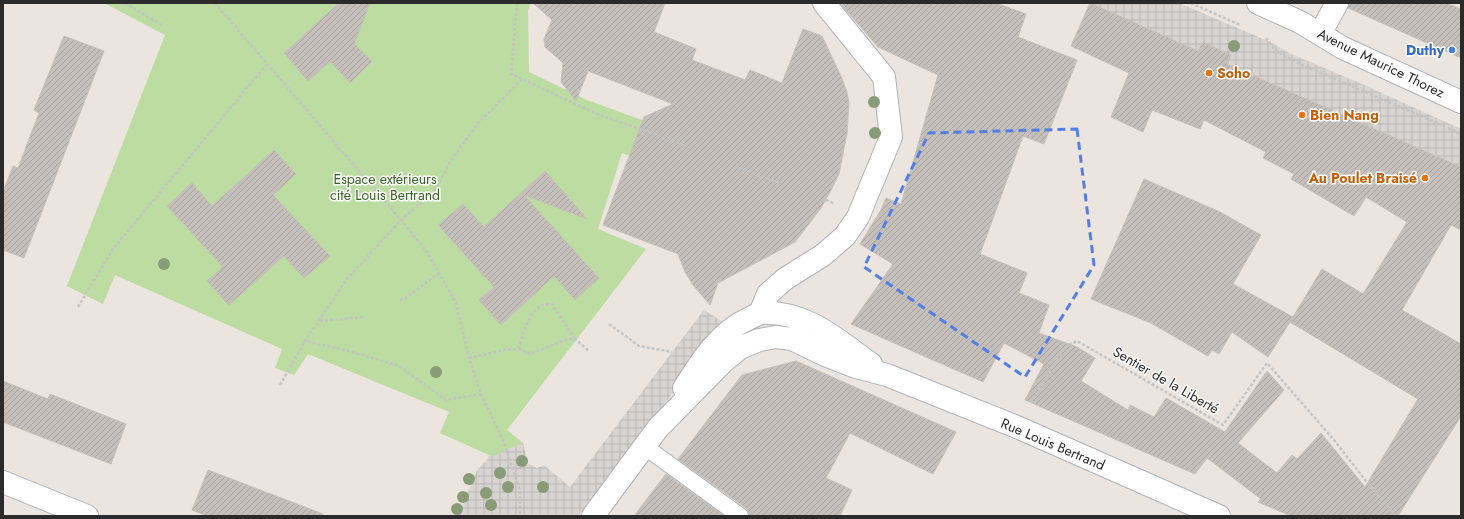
<svg xmlns="http://www.w3.org/2000/svg" width="1464" height="519" viewBox="0 0 1464 519" font-family="Jost,sans-serif">
<style>
.park{fill:#bcdca1}
.plaza{fill:url(#plaza-grid)}
.building{fill:url(#building-hatch);stroke:#c6c0b8}
.lines{fill:none;stroke-linecap:round;stroke-linejoin:round}
.service-casing{stroke:#afb2ba;stroke-width:18}
.pedestrian-casing{stroke:#afb2ba;stroke-width:24}
.minor-casing{stroke:#afb2ba;stroke-width:24}
.secondary-casing{stroke:#afb2ba;stroke-width:24}
.path{stroke:#c4c4c4;stroke-width:2.5;stroke-dasharray:3 2;stroke-linecap:butt}
.service{stroke:#fff;stroke-width:16}
.pedestrian{stroke:#fff;stroke-width:22}
.minor{stroke:#fff;stroke-width:22}
.secondary{stroke:#fff;stroke-width:22}
.tree{fill:#889c77}
.marked{fill:none;stroke:#517fe6;stroke-width:3;stroke-dasharray:8 5;stroke-linejoin:round}
.shop-dot{fill:#3f7fe0;stroke:#fff;stroke-width:1.5}
.food-dot{fill:#e8710a;stroke:#fff;stroke-width:1.5}
.labels{text-anchor:middle;dominant-baseline:central;stroke-width:3;stroke-linejoin:round;paint-order:stroke}
.shop-label{font-size:14px;font-weight:bold;fill:#366cbe;stroke:#fff;text-anchor:end}
.street-label{font-size:14px;fill:#2b2b2b;stroke:#fff}
.food-label{font-size:14px;font-weight:bold;fill:#c56008;stroke:#fff;text-anchor:start}
.park-label{font-size:14px;fill:#376122;stroke:#fff}
</style>
<defs>
<pattern id="plaza-grid" width="8" height="8" patternUnits="userSpaceOnUse"><rect width="8" height="8" fill="#d8d4d1"/><path d="M0 4h8M4 0v8" fill="none" stroke="#bab6b4"/></pattern>
<pattern id="building-hatch" width="6" height="6" patternUnits="userSpaceOnUse"><rect width="6" height="6" fill="#c4bfba"/><path d="M-1 1l2-2M0 6l6-6M5 7l2-2" fill="none" stroke="#a9a4a0"/></pattern>
</defs>
<rect width="100%" height="100%" fill="#ebe4df"/>
<!-- park -->
<path class="park" d="M104,3h427l-3,7 1,62 58,28 63,23 19,47 -47,-17 -24,76 48,20 -139,181 16,13 -29,13 -5,-1 -49,-22 9,-21 -141,-58 -14,21 -19,-7 7,-19 -167,-74 -12,29 -36,-18 98,-251z"/>
<!-- plaza -->
<path class="plaza" d="M1089,3h90l91,39 21,12 71,30 99,45v38l-232,-102 -2,-1 4,-9 -28,-13 -5,9z
M704,310l22,14 -148,192h-120l19,-46 10,-10 2,-5 5,1 29,-13 5,21 9,4 7,-3 26,22z"/>
<!-- building -->
<path class="building" d="M339,3h31l-16,41 18,17 -22,22 -20,-22 -22,20 -24,-28z
M533,3h132l-11,29 42,17 -4,11 53,20 5,-10 32,13 21,-54 19,7 19,40 6,16 2,11 -2,30 -8,41 -9,18 -9,16 -26,34 -77,41 -8,22 -17,-20 -8,-13 -7,-18 -75,-29 41,-108 29,-13 -85,-33 -12,30 -15,-19 2,-19 -18,-16 -1,-8 8,-19z
M840,3h156l30,11 -8,23 59,23 -33,84 -21,-8 -43,118 47,19 -8,20 30,12 -10,28 38,14 18,11 -14,23 47,29 2,-5 24,12 12,-19 59,34 42,-61 17,19 -46,53 39,30 15,-18 5,4 24,-26 44,54 53,-88 -128,-77 -22,35 -36,-25 -13,22 -7,-4 -4,6 -57,-33 -60,-24 53,-120 76,33 41,23 -28,49 60,33 29,-48 41,25 44,-72 -41,-25 -12,19 -63,-37 3,-5 -31,-16 3,-6 -62,-32 -4,9 -48,-19 -9,22 -32,-15 18,-44 -58,-27 19,-43 108,48 5,-9 28,13 -4,9 234,103v63l-10,-5 -49,85 59,34v72l-63,100h-107l-33,-14 3,-3 -54,-41 -12,16 -170,-74 19,-36 -40,-21 -21,39 -132,-58 42,-60 -33,-20 21,-34 5,-12 15,6 37,-129 -60,-28z
M1349,3h97l15,6v49l-113,-50z
M64,36l40,15 -80,207 -21,-8v-58l10,-26 5,2 21,-55 -5,-3z
M274,150l22,24 -23,21 57,61 -26,22 -20,-22 -55,49 -22,-24 16,-14 -56,-61 25,-23 20,23z
M545,171l42,48 -63,-24 75,83 -24,22 -21,-24 -53,49 -22,-25 15,-13 -56,-62 25,-21 21,23z
M796,361l160,71 -23,42 -83,-41 -24,45 26,12 -12,26h-91l-1,-4 -2,-4 -68,-49 64,-84z
M3,381l45,18 2,-5 76,30 -15,40 -108,-42z
M208,470l115,44 -1,2h-115l-15,-6z
M666,474l58,42h-90z"/>
<g class="lines">
<defs>
<path id="service" d="M644,446l96,70"/>
<path id="pedestrian" d="M760,313l8,-19 17,-15 38,-24 22,-19 13,-19 33,-80 -7,-60 -60,-74"/>
<path id="minor" d="M1320,34l17,-31
M3,482l84,34"/>
<path id="secondary" d="M1258,3l42,19 43,26 118,54
M684,388c17,-27 36,-57 66,-70 4,-2 8,-4 12,-5 17,-1 35,4 50,11 21,10 40,27 59,40
M593,516l65,-88 65,-66 17,-14 19,-8 17,-3 16,2 33,16 31,12 31,8 130,52 202,89"/>
</defs>
<!-- service casing -->
<use href="#service" class="service-casing"/>
<!-- pedestrian casing -->
<use href="#pedestrian" class="pedestrian-casing"/>
<!-- minor casing -->
<use href="#minor" class="minor-casing"/>
<!-- secondary casing -->
<use href="#secondary" class="secondary-casing"/>
<!-- path -->
<path class="path" d="M125,3l38,23
M215,3l186,217 26,32 29,51 13,55 12,36 22,46 17,51v25
M517,3l-6,71 84,39 89,32
M1191,3l49,22
M1266,38l10,13 24,13 144,62
M1448,128l13,6
M738,168l42,15
M826,200l9,4
M400,300l6,-2 33,-25
M78,307l35,-58 154,-185
M320,321l45,-4
M609,324l30,22 33,6
M519,349c2,-12 11,-39 23,-44 3,-1 7,-1 10,-1l23,35
M469,358l35,-8 15,-1 11,5 35,-14 10,-1 14,12
M280,385l25,-44
M481,394l-35,6 -47,-34 -54,-16 -40,-9 42,-62 54,-59 34,-29 13,-26 30,-42 44,-44
M1031,403l34,-56 12,-6 146,84 44,-62 67,77 32,41 30,35"/>
<!-- service -->
<use href="#service" class="service"/>
<!-- pedestrian -->
<use href="#pedestrian" class="pedestrian"/>
<!-- minor -->
<use href="#minor" class="minor"/>
<!-- secondary -->
<use href="#secondary" class="secondary"/>
</g>
<!-- trees -->
<g class="tree">
<circle cx="1234" cy="46" r="6"/>
<circle cx="874" cy="102" r="6"/>
<circle cx="875" cy="133" r="6"/>
<circle cx="164" cy="264" r="6"/>
<circle cx="436" cy="372" r="6"/>
<circle cx="522" cy="461" r="6"/>
<circle cx="500" cy="473" r="6"/>
<circle cx="469" cy="479" r="6"/>
<circle cx="508" cy="487" r="6"/>
<circle cx="543" cy="487" r="6"/>
<circle cx="486" cy="493" r="6"/>
<circle cx="463" cy="497" r="6"/>
<circle cx="491" cy="505" r="6"/>
<circle cx="457" cy="509" r="6"/>
</g>
<!-- marked area -->
<path class="marked" d="M1077,129l17,136 -69,112 -161,-110 65,-134z"/>
<!-- markers -->
<circle class="shop-dot" cx="1452" cy="50" r="4"/>
<g class="food-dot">
<circle cx="1209" cy="73" r="4"/>
<circle cx="1302" cy="115" r="4"/>
<circle cx="1425" cy="178" r="4"/>
</g>
<g class="labels">
<!-- shop labels -->
<g class="shop-label">
<text x="1444" y="50">Duthy</text>
</g>
<!-- street labels -->
<g class="street-label">
<text transform="translate(1381 63) rotate(26)">Avenue Maurice Thorez</text>
<text transform="translate(1166 380) rotate(30)">Sentier de la Liberté</text>
<text transform="translate(1053 444) rotate(23)">Rue Louis Bertrand</text>
</g>
<!-- food labels -->
<g class="food-label">
<text x="1217" y="73">Soho</text>
<text x="1310" y="115">Bien Nang</text>
<text x="1417" y="178" text-anchor="end">Au Poulet Braisé</text>
</g>
<!-- park labels -->
<g class="park-label">
<text x="385" y="179">Espace extérieurs<tspan x="385" dy="16">cité Louis Bertrand</tspan></text>
</g>
</g>
<!-- border -->
<rect width="1464" height="519" fill="none" stroke="#2b2b2b" stroke-width="8"/>
</svg>
